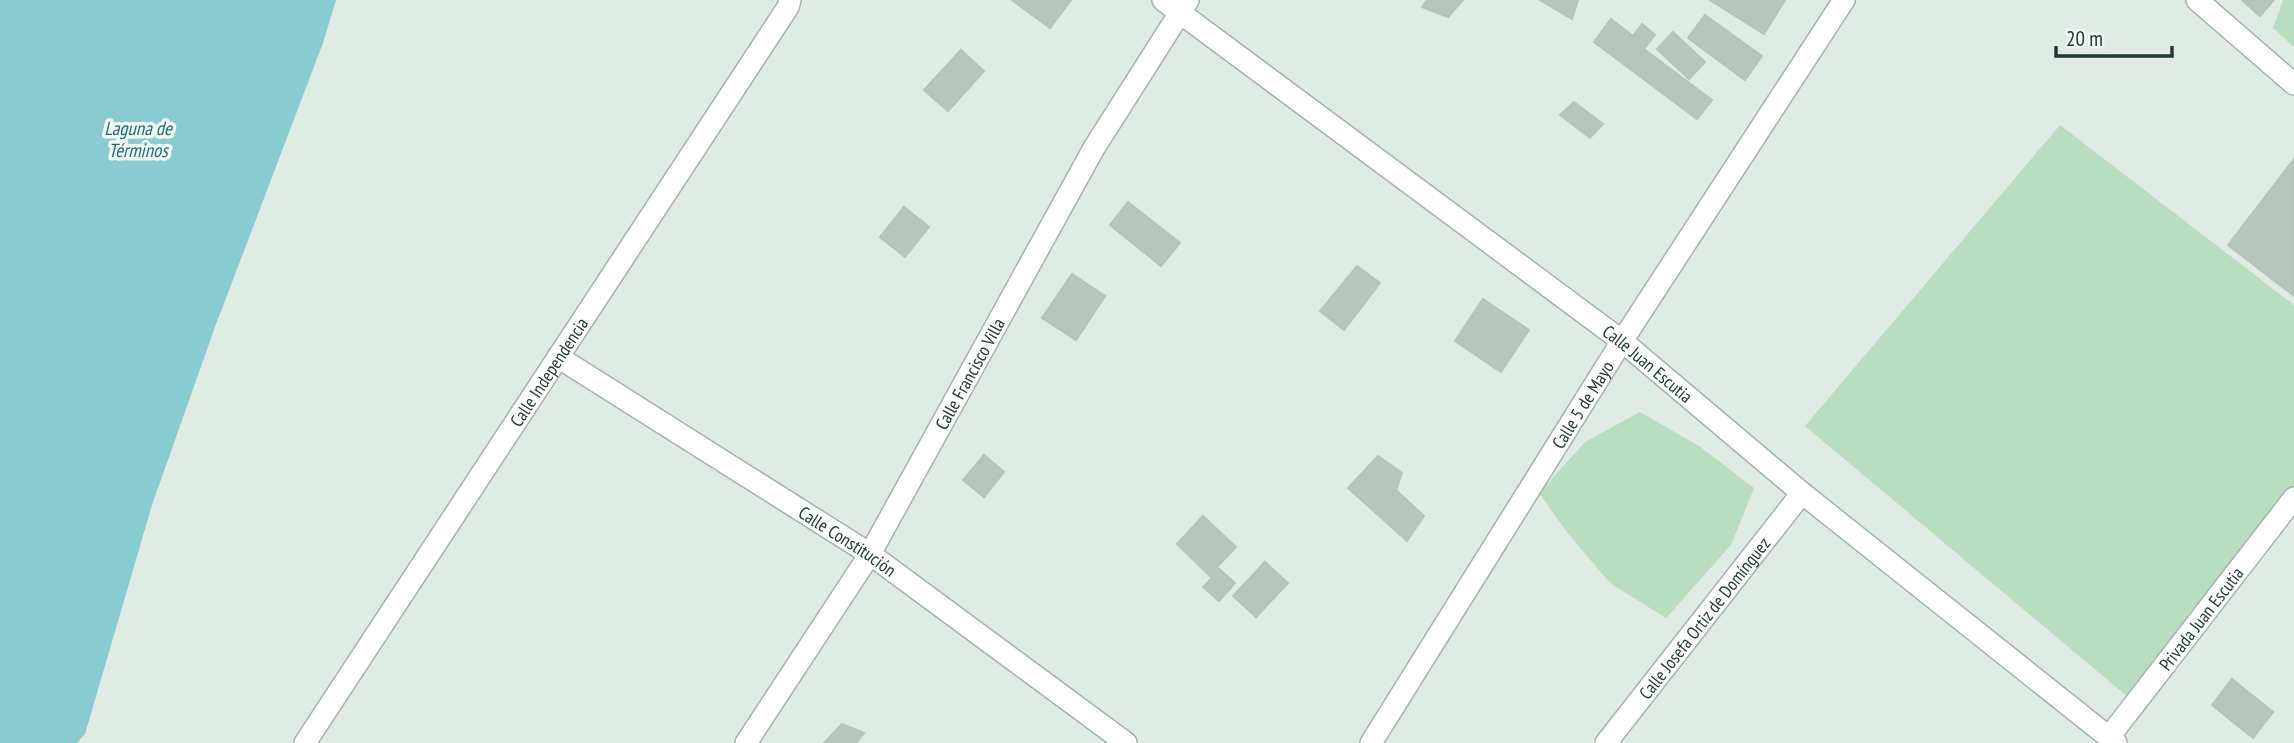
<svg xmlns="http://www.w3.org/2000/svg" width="2294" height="743" viewBox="0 0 2294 743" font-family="'PT Sans Narrow',sans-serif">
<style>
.green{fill:#badcc0}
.water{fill:#89cbcf}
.building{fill:#b6c6be;stroke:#b3c4bc;stroke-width:2}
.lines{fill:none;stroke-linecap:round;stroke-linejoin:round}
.minor-casing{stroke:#a4b3ac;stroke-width:24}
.minor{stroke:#fff;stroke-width:21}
.labels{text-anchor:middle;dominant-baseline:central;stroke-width:7;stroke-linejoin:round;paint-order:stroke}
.street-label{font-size:18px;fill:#223b32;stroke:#f1f8f4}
.water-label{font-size:19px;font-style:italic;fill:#1d6f75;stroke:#f1f8f4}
</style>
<rect width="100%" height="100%" fill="#e1ebe5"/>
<!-- green -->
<path class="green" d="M2283,0h11v47l-21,-19z
M2060,125l234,180v197l-153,206 -336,-282z
M1640,412l59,34 55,42 -23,57 -65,73 -56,-35 -44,-52 -27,-38 46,-51z"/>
<!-- water -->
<path class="water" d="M0,0h336l-13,43 -108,284 -63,178 -67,229 -8,9h-77z"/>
<!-- building -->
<path class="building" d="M1012,0h59l-21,28z
M1427,0h36l-15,17 -26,-10z
M1540,0h38l-6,19z
M1710,0h75l-21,34z
M2242,0h32l-14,16z
M1705,15l57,41 -17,24 -57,-42z
M1611,19l22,17 9,-12 13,11 -11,14 68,51 -15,19 -103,-77z
M1673,32l32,30 -16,17 -32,-30z
M961,50l23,21 -36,40 -24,-21z
M1574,102l29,22 -13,14 -30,-23z
M2294,159v137l-66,-51z
M1128,202l52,41 -19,23 -51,-41z
M904,207l25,20 -24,30 -25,-20z
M1357,266l23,17 -36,47 -24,-19z
M1072,274l33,22 -29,44 -34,-22z
M1483,299l46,31 -28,42 -46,-31z
M984,455l20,17 -20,25 -21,-17z
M1378,456l24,17 -6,17 28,26 -17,25 -59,-53z
M1203,516l33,31 -19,20 18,16 -16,18 -16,-14 9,-9 -35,-34z
M1265,562l23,21 -32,34 -23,-21z
M2232,679l41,33 -20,26 -41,-33z
M842,724l22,9 -8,10h-32z"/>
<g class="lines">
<defs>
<g id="minor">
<path id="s1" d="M1163,0l459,341 180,152 314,250"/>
<path d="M2197,0l97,84"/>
<path id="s2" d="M558,357l312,197 256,189"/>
<path id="s3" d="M2109,737l185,-239"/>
<path id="s4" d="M305,743l483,-736 2,-7"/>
<path id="s5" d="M746,743l124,-189 224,-406 94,-148"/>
<path id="s6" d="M1371,743l251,-402 222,-341"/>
<path id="s7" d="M1606,743l196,-250"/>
</g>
</defs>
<!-- minor casing -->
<use href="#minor" class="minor-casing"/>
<!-- minor -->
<use href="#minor" class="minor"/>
</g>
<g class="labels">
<!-- street labels -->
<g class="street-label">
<text stroke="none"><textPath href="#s1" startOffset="606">Calle Juan Escutia</textPath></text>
<text stroke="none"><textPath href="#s4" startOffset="444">Calle Independencia</textPath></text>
<text stroke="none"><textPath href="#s5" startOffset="432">Calle Francisco Villa</textPath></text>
<text stroke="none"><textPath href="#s6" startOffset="399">Calle 5 de Mayo</textPath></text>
<text stroke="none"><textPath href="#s2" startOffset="343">Calle Constitución</textPath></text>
<text stroke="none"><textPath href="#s3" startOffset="150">Privada Juan Escutia</textPath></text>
<text stroke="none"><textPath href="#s7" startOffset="159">Calle Josefa Ortiz de Domínguez</textPath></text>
</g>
<!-- water labels -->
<g class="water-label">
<text x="138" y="128">Laguna de<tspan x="138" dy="22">Términos</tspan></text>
</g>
</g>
<!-- scale -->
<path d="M2056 46v10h116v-10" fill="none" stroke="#223b32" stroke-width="3.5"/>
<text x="2066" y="46" font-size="21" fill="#223b32" stroke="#f1f8f4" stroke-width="5" paint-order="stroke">20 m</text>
</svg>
